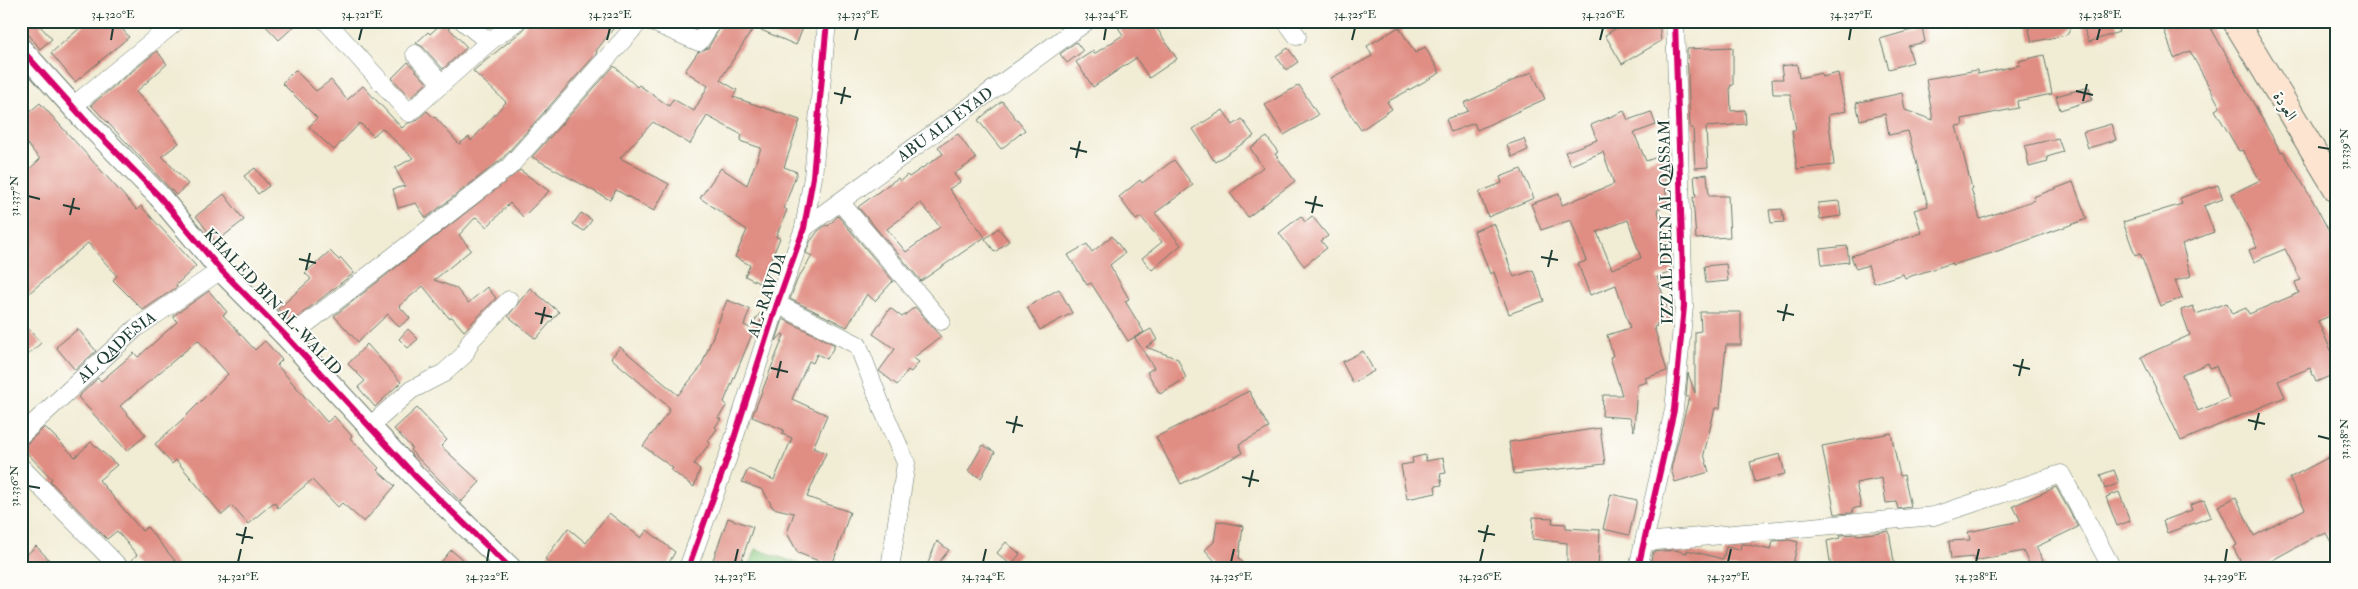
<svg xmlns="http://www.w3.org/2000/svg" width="2358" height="589" viewBox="0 0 2358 589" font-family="'IM FELL Double Pica',Amiri,serif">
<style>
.green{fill:#89ca81;stroke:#54845a}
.building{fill:#e08d83;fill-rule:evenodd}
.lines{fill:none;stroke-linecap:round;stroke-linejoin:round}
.minor-casing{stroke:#687a6c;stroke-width:19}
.tertiary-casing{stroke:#687a6c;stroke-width:24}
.secondary-casing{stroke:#687a6c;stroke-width:27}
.minor{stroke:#fff;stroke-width:18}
.tertiary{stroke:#fff;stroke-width:22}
.secondary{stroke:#fde4d1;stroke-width:25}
.cycleway-casing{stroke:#fdfcf7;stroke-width:9}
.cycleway{stroke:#d6006c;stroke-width:6}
.ticks{fill:none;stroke:#1f3d34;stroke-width:2}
.labels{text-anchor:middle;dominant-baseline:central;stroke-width:4;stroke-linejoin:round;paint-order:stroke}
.street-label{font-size:16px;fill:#1f3d34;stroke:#fdfcf7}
.neatline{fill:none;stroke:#1f3d34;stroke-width:2}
.ticks-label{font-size:12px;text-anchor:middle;fill:#1f3d34}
</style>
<rect width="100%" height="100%" fill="#fdfcf7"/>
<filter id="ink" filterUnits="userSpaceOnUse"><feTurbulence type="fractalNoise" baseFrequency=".02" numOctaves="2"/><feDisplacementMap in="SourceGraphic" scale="10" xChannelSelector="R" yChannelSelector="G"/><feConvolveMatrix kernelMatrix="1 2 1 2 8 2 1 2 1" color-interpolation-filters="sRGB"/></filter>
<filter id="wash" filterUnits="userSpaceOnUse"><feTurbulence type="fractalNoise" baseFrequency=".0096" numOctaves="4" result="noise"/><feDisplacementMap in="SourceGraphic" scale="20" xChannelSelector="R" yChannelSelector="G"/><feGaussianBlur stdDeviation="1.12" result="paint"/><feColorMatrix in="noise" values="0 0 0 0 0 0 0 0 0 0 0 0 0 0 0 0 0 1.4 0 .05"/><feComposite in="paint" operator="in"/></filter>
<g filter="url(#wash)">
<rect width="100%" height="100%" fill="#f1ecd4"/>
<!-- green -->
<path class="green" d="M756,549l55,19h-62z"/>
<g id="blocks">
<!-- building -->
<path class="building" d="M21,21h24l-5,5 12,13 -12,10 -11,-14 -3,2 -5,-1z
M88,21h28l13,16 -54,45 -24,-29z
M261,21h39l-21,19z
M527,21h92l-23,30 1,2 -95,106 -76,59 -10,-15 -18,5 -5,-19 12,-3 -10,-18 18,-10 -31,-30 -9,8 -13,-13 -26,27 -25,-23 8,-9 -35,-35 13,-13 21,21 15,-11 16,20 16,-14 39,42 6,-5 8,-2 11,-10 7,7 1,-1 24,27 10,-7 2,4 35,-39 -33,-31 50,-41z
M678,21h22l-5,8z
M724,21h82l-10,24 -42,-18 -34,53 17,10 -4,7 67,23 -16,47 13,5 -13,36 3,2 -11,27 4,1 -19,46 -16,-8 5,-11 -15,-8 12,-27 -47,-32 21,-30 26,17 14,-37 -21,-7 2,-6 -35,-19 -17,28 -37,-22 -33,36 49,26 -15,27 -38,-21 -6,10 -78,-43 82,-91 23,21 2,-2 30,21 4,-7 21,12 14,-25 -23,-15 13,-19 10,-4z
M1114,21h38l25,38 -28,19 -13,-20 -43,29 -17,-25 17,-11 1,3 29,-19z
M1628,21h31l2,20 -39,23 -17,-29z
M2027,21h49l-10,14 -34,7z
M2081,21h34l4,11 -30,10z
M2161,21h46l74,131 2,-1 30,50 24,45v67l-19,8 19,43v9l-21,9 -6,-14 -32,13 7,16 -104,44 -40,-84 49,-22 -9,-25 12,-4 3,8 31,-11 5,11 14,-6 3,6 50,-21 -4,-11 6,-2 -16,-31 -31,13 -5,-12 8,-3 -25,-53 28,-14 -18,-30 -3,1 -24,-41 5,-3 -30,-56 -16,7zM2208,363l2,5 6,-2 13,32 -31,13 -16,-36z
M443,22l24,25 -24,22 -20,-22 -7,-4 12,-11 2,2z
M1399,27l16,26 10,-6 15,26 -53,29 5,7 -31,21 -15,-22 -15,-30 41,-22 -5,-10z
M1922,27l3,15 -17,4 5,16 -24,7 -9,-30z
M1076,42l7,9 -16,12 -7,-9z
M1733,47v38l-3,1 1,25 14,-1 1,14 -40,3 2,40 -13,1 -2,-40h-3l-3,-79z
M1288,48l10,14 -12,8 -10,-14z
M157,51l10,13 -31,28 24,26 19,25 -17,13 26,28 -12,11 -85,-90z
M2044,55l8,39 -35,7 1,7 -56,11 1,6 -7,1 16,62h-1l9,31 55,-19 -2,-3 40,-15 14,37 -95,34 -40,12v-2l-47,15 -2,-4 -29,9 -6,-18 -12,4 -5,-13 71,-23 -8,-23 14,-4 -20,-75 -19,4 -4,-21 -25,6 -4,-17 46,-10 3,17 28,10 -7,-41 51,-9 1,4 42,-9 -1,-4z
M408,62l19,21 -17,15 -18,-20z
M1797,64l2,14 22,-5 1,4 16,-4 8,38 -18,4 6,50 -37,4 -5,-39h4l-6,-36h-17l-1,-15h11l-2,-13z
M1532,72l13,27 -68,31 -3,-7 -23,9 -5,-13 22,-8 -4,-8z
M1299,85l19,30 -34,20 -19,-30z
M2089,87l3,13 -32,10 -4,-14z
M1002,101l23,29 -24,19 -23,-29z
M40,103l97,107 4,-4 55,60 -20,19 1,2 -34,23 -30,-30 4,-4 -29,-33 -67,57v-123l19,-18 -19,-22v-18z
M1223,110l10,15 9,-6 12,17 -39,26 -22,-33z
M1624,111l4,9 23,-8 5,13 -22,8 12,28 17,-6 4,51 -10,3 13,36 -5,2 7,25 -15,5 14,42 -15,5 1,2 -3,1 13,44 -22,7 2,4 -10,3 -3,46 -4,-13 -28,-2 1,-21h19l-12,-38 3,-1 -6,-21 23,-7 -14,-43 -26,10 -12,-31 8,-3 -15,-41 -30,10 -10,-26 28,-10 3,11 52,-21 -11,-32 -32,13 -6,-13 32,-12 -6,-15zM1628,220l13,38 -29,11 -15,-37z
M2111,124l5,16 -28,8 -5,-16z
M958,134l18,25 -22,15 6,8 -11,7 36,48 -64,44 -63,-74 31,-23 9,-6 2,3 7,-6 2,2 34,-23 -5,-7zM921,203l19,24 -34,25 -19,-23z
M1267,137l11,15 -3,2 20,27 -47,36 -18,-24 33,-26 -13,-19z
M2058,138l5,14 -16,5 1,5 -19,5 -4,-21z
M1524,139l4,11 -16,7 -5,-12z
M1174,160l19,25 -38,28 26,32 -29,25 -10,-12 20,-16 -21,-25 -5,3 -17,-23 21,-17 2,3z
M255,168l14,18 -11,8 -14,-18z
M1521,169l13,29 -46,19 -9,-25 23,-9 -2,-6z
M520,170l29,21 -26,26 -13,-14 -23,24 -11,-10 -17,18 12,15 -37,30 22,8 12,15 19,-16 9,11 -32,33 -12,-14 -3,1 -26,-32 -24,20 11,12 -11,9 -11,-13 -30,28 -24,-26z
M1707,174l2,22h19l2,41 -34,2 -3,-42h3l-2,-21z
M2218,185l5,14 -19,7 10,26 -32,12 9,32 -16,5 7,17 -22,8 -20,-53 -5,2 -12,-33 59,-18 -2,-6z
M224,194l20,26 -28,22 -20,-26z
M1839,201l2,15 -21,3 -2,-16z
M1782,209l2,13 -13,1 -2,-13z
M581,213l11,7 -8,11 -11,-7z
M838,216l55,65 -18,20 -8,-7 -20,33 -57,-28 7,-19 15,-24 -6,-3 4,-11 8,-11 8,-6 2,1z
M1301,216l4,6 7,-6 16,20 -7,5 6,7 -23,18 -25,-33z
M1494,223l20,54 19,-7 11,31 -35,13 -15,-42 -4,2 -16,-43z
M998,228l11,13 -14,11 -10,-13z
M1112,236l13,17 -15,12 19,34 -4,2 19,31 -16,9 -37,-58 -4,2 -19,-30 19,-11 5,8z
M1847,246l2,16 -27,3 -2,-16z
M330,251l9,9 2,-2 13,15 -63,49 -13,-13 33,-30 -6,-6z
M1726,264l2,17 -22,2 -2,-17z
M530,288l29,24 -23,27 -28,-23z
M1059,289l13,24 -32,17 -13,-23z
M209,291l18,21 -4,3 32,35 10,-9 17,19 -5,5 20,23 30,34 7,-6 18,20 -2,2 29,30 -2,2 18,16 -31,36 -22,-19 -4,4 -26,-27 -34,28 -4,-6 -26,22 -16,-18 -10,9 -46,-55 -4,4 -17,-20 30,-27 43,-43 -30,-34 -78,66 26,29 -19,16 -49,-54 20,-19 3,3 33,-28 4,4 39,-35 -4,-6z
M727,300l23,9 -6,16 6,3 10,-15 3,1 -7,20 -3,-2 -29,70 3,3 -9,13 3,1 -6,8 2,2 -9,12 2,2 -16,21 6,5 -6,18 -23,-17 2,-2 -30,-22 26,-35v-4l-58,-49 9,-11 58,48 23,-28z
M915,307l26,30 -28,21 6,4 -8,10 -3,-2 -11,15 -18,-14 16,-22 -22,-15 17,-26 12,9z
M1700,312h41v33h-15l-6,63h-5l-11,46 5,18 -34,10 -4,-13 18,-72h-3l2,-24 7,20v-61l6,-1z
M783,319l52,26 -8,14 -10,-5 -4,9 -4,-2 -17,38 35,16 -14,33 13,5 -19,44 43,15 -18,54 -34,-13 -11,-20 7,-20 -21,-5 -10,-18 -21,-8 6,-13 26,11 18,-42 -10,-4 2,-4 -32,-13 32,-82 -2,-1 -6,7z
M21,321l20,22 -20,18z
M78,329l18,22 -21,19 -19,-23z
M408,329l10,10 -10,9 -9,-9z
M1151,329l6,11 -11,7 32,12 8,19 -26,16 -13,-22 7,-4 -19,-30z
M367,344l34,38 -26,25 -17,-20 7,-6 -17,-17z
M1363,351l11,20 -21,12 -11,-21z
M1249,391l20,37 -30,16 4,9 -62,31 -25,-47z
M417,408l30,32 -6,6 39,36 -19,20 -51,-52 2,-2 -18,-19z
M45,427l30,30 16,-15 26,23 -18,15 43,51 5,-4 34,41h-43l-7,-8 6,-5 -20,-24 -10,8 -57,-58 2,-2 -30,-31z
M1600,428l5,36 -91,10 -5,-32z
M1891,433l9,43 4,-1 7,32 -13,2 -2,-7 -10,1 -4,-25 -26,5 5,24 -9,2 1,4 -18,1 -13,-68z
M983,445l12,7 -14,26 -13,-7z
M2337,453v100l-11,-20 -6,3v-2l-62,34h-14l-11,-21 4,-2 -19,-39 18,-9 18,39 51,-27 -16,-31z
M1780,454l5,20 -30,8 -5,-20z
M1425,455l1,6 17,-3 3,15 -6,1 2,11 -7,1 1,7 -29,6 -6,-34 12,-2 -1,-5z
M2114,470l5,13 -14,6 -5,-14z
M2056,487l22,40 -42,20 11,21h-16l-8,-17 -48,10 -1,-4 -23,2 -2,-18 21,-1 -2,-8 53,-11 -8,-15z
M2119,492l11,29 -13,5 -11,-29z
M1611,494l26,6 -8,35 -26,-6z
M2204,500l7,17 -44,16 -4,-12 29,-11 -2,-5z
M609,513l32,25 6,-8 28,22 -9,16h-110l-11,-9 23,-31 18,15z
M1533,517l20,1 -1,5 14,1v4l34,2 -2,38h-31v-25l-35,-4z
M728,518l25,9 -14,41h-29z
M1217,521l26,5 -4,32 8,10h-26l-16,-18 9,-8z
M1889,531l6,37h-64l-4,-27 13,-3 -1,-3 18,-1 1,1z
M1789,540l9,2 -6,26h-143l4,-16 22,-2 12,3v-3l36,9 3,-12 14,3 1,-6h3l27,6 2,-9z
M937,541l12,9 -15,18h-8z
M1006,542l14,12 -9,11 -14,-12z
M36,546l21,22h-24l-10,-10z
M451,550l22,18h-37z"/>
</g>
</g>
<g filter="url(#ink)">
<use href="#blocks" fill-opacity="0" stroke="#687a6c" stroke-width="1"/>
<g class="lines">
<defs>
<g id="minor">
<path d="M326,21l83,92 80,-71 28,-21"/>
<path d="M463,21l26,21"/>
<path d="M650,21l49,21 14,-21"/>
<path d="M1286,21l11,15"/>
<path d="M415,54l27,30"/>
<path d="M73,106l104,-85"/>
<path d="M840,202l101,119"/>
<path id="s1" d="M804,228l283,-207"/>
<path d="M777,304l81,41 25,65 23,53 -16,105"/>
<path d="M288,338l221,-171 131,-146"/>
<path d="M369,427l42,-37 33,-17 20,-18 7,-15 38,-40"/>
<path id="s2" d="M21,435l115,-107 85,-58"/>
<path d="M21,467l99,101"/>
<path d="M1644,542l290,-26 127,-42 51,94"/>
<path d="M688,568l42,-117 47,-147 27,-76 9,-51 14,-156"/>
<path d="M1638,568l36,-158 10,-104 -9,-285"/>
</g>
<path id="tertiary" d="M21,49l63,70 75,77 62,74 67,68 127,138 95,92"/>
<path id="secondary" d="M2235,21l102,169"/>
</defs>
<!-- minor casing -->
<use href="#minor" class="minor-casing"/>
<!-- tertiary casing -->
<use href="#tertiary" class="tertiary-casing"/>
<!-- secondary casing -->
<use href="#secondary" class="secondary-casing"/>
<!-- minor -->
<use href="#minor" class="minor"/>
<!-- tertiary -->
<use href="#tertiary" class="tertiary"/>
<!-- secondary -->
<use href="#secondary" class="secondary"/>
<defs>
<path id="cycleway" d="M21,49l63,70 75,77 62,74 67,68 127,138 95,92
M688,568l42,-117 47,-147 27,-76 9,-51 14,-156
M1638,568l36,-158 10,-104 -9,-285"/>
</defs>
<!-- cycleway casing -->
<use href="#cycleway" class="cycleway-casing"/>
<!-- cycleway -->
<use href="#cycleway" class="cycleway"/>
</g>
</g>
<!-- ticks -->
<path class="ticks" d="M111,40l2,-12M359,40l3,-12M607,40l3,-12M855,40l3,-12M1104,40l2,-12M1352,40l3,-12M1600,40l3,-12M1849,40l2,-12M2097,40l3,-12M2076,91l17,4M834,93l17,4M2083,101l4,-17M841,104l4,-17M2318,147l12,2M1070,148l17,4M1076,158l4,-17M28,196l12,3M1305,202l18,4M63,205l17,4M1312,213l4,-17M70,215l4,-17M1541,257l17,3M299,259l17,4M1548,267l4,-17M306,270l4,-17M1777,311l17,4M535,313l17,4M1783,321l4,-17M541,324l4,-17M2013,365l17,4M771,368l17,4M2019,376l4,-17M777,378l4,-17M2248,420l17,4M1006,422l17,4M2255,430l4,-17M1013,433l4,-17M2318,436l12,3M1242,477l17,4M28,486l12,2M1249,487l4,-17M1478,531l17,4M236,534l17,4M1484,542l4,-17M242,544l4,-17M238,562l3,-13M487,562l2,-13M735,562l3,-13M983,562l3,-13M1231,562l3,-13M1480,562l3,-13M1728,562l3,-13M1976,562l3,-13M2225,562l2,-13"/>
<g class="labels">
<!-- street labels -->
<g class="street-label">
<text transform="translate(2285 106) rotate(59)">العودة</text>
<text stroke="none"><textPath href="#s1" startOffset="175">ABU ALI EYAD</textPath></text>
<text transform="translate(1666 222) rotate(-91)">IZZ AL DEEN AL QASSAM</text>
<text transform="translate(767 295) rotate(-71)">AL-RAWDA</text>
<text transform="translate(273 302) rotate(47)">KHALED BIN AL-WALID</text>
<text stroke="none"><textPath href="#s2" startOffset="130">AL QADESIA</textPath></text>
</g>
</g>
<!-- margin -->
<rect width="2358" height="589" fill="none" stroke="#fdfcf7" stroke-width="55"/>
<rect x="28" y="28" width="2302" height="534" class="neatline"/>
<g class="ticks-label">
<text x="113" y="18">34.320°E</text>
<text x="362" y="18">34.321°E</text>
<text x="610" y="18">34.322°E</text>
<text x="858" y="18">34.323°E</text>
<text x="1106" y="18">34.324°E</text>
<text x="1355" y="18">34.325°E</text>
<text x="1603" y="18">34.326°E</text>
<text x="1851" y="18">34.327°E</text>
<text x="2100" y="18">34.328°E</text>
<text transform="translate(2344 149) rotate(-90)" y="4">31.339°N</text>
<text transform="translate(14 196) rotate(-90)" y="4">31.337°N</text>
<text transform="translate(2344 439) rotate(-90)" y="4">31.338°N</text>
<text transform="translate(14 486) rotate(-90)" y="4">31.336°N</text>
<text x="238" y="580">34.321°E</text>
<text x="487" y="580">34.322°E</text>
<text x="735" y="580">34.323°E</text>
<text x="983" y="580">34.324°E</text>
<text x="1231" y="580">34.325°E</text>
<text x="1480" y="580">34.326°E</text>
<text x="1728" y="580">34.327°E</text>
<text x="1976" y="580">34.328°E</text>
<text x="2225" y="580">34.329°E</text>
</g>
</svg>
